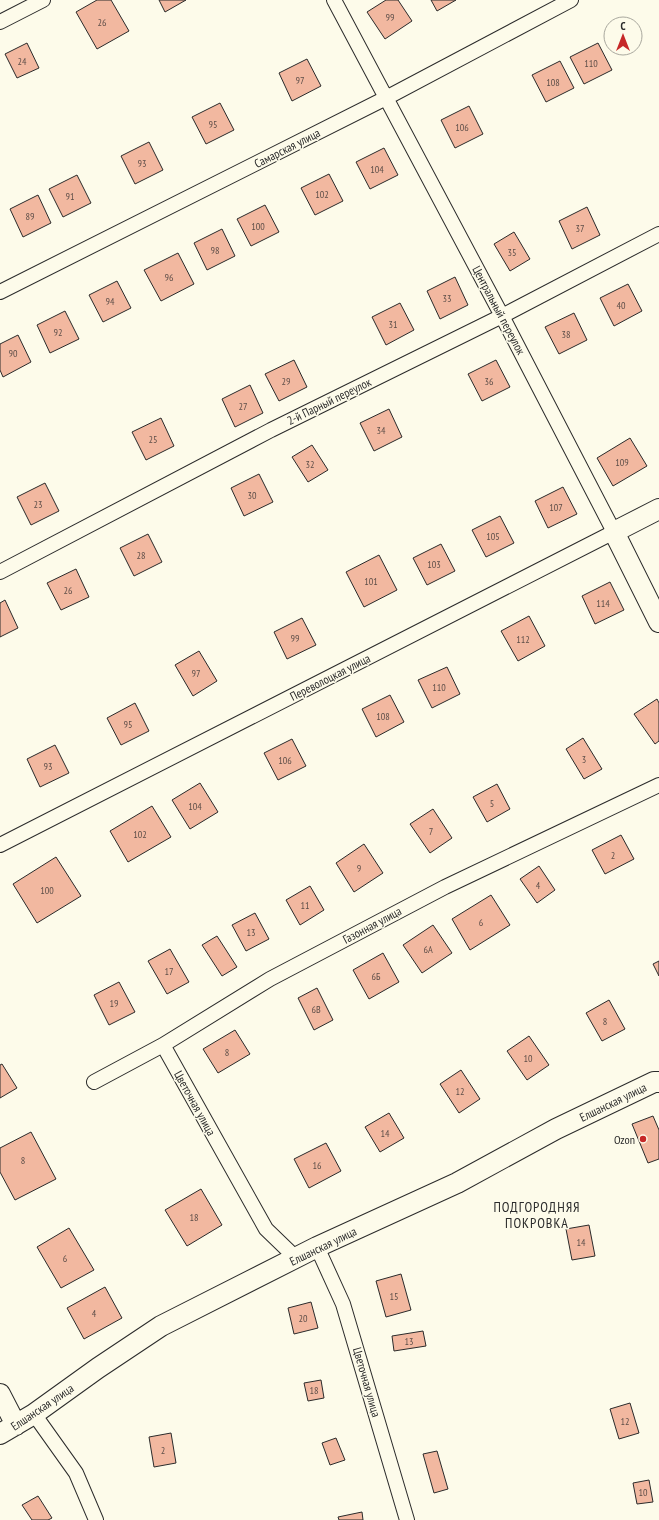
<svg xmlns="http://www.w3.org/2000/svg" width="659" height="1520" viewBox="0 0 659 1520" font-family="'PT Sans Narrow',sans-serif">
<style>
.building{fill:#f2b8a0;stroke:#2b2b2b}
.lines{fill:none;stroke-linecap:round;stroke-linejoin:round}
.street-casing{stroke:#2b2b2b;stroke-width:16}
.secondary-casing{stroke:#2b2b2b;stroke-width:22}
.street{stroke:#fdfbea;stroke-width:14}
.secondary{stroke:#fdfbea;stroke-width:20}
.poi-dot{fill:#c62828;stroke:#fdfbea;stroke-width:1.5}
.labels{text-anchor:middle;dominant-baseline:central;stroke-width:3;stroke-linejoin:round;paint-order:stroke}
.number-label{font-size:10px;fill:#5d4e48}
.street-label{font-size:12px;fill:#2b2b2b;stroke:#fdfbea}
.poi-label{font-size:12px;fill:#2b2b2b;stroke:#fdfbea;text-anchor:end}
.quarter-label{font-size:14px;letter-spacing:1px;fill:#2b2b2b;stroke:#fdfbea}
</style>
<rect width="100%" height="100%" fill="#fdfbea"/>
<!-- building -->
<path class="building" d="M97,0h14l18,31 -32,18 -21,-37z
M159,0h27l-21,12z
M386,0h12l14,21 -27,18 -18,-27z
M431,0h25l-19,11z
M27,43l12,25 -22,10 -12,-24z
M598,43l14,27 -28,14 -14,-27z
M307,59l14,27 -29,15 -13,-28z
M560,61l14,27 -28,14 -14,-27z
M220,103l14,27 -28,14 -14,-27z
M469,106l14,28 -28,14 -14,-28z
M149,142l14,28 -28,14 -14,-28z
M384,148l14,27 -28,14 -14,-27z
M329,174l14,27 -28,14 -14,-27z
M77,175l14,28 -28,14 -14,-28z
M38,195l13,28 -28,14 -13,-28z
M265,205l14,27 -28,14 -14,-27z
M587,207l13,28 -28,14 -13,-28z
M222,229l13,27 -28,14 -13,-27z
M514,232l16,27 -20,12 -16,-27z
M178,253l16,31 -33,17 -17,-31z
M455,277l13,28 -28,14 -13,-28z
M117,281l14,27 -28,14 -14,-27z
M628,284l14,27 -28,15 -14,-28z
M400,303l14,27 -28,15 -14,-28z
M65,311l14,28 -29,14 -13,-28z
M574,313l13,27 -28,14 -14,-27z
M18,335l13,27 -28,15 -3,-7v-26z
M294,360l13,27 -28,14 -14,-27z
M496,360l14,27 -28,14 -14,-27z
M250,385l13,28 -28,14 -13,-28z
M389,409l13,28 -28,14 -14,-28z
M161,418l13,28 -28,14 -14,-28z
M630,438l17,28 -34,20 -16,-28z
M312,445l16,25 -20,12 -16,-25z
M259,474l14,28 -29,14 -13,-28z
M45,483l14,28 -28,14 -14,-28z
M563,487l14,27 -29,14 -13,-27z
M500,516l14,27 -28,14 -14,-27z
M148,534l14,28 -28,14 -14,-28z
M441,544l14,27 -28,14 -14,-27z
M379,555l18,35 -33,17 -18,-35z
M76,569l13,28 -28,13 -14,-27z
M610,582l14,28 -29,14 -13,-28z
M5,600l13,28 -18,9v-34z
M529,616l16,30 -27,15 -17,-30z
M302,618l14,27 -29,14 -13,-27z
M199,651l18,30 -24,15 -18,-31z
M447,667l13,27 -28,14 -14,-28z
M390,695l14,27 -28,15 -14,-28z
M657,699l2,4v38l-4,3 -21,-30z
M135,703l14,28 -28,14 -14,-27z
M583,738l19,31 -18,10 -18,-30z
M292,739l14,27 -28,14 -14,-27z
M55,745l14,28 -29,14 -13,-28z
M200,783l18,29 -28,17 -18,-29z
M497,784l13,25 -23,13 -14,-25z
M152,806l19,31 -43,25 -18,-31z
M433,809l19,29 -22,15 -20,-29z
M621,835l13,24 -29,15 -13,-24z
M364,844l19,29 -29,19 -18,-29z
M56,857l25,39 -44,27 -24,-39z
M539,866l16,24 -18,13 -17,-24z
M310,886l14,24 -24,15 -14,-25z
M491,895l19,30 -40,25 -18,-31z
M255,913l14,26 -23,12 -14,-26z
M433,925l19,28 -30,20 -19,-28z
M217,936l20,31 -15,9 -20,-31z
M170,949l19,33 -22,12 -19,-33z
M383,953l16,29 -30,17 -16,-29z
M659,961v15l-6,-12z
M119,982l16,30 -26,13 -15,-30z
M317,988l16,32 -19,10 -16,-32z
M609,1000l16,29 -23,12 -16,-28z
M235,1030l15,24 -32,19 -15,-24z
M529,1036l20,29 -22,15 -20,-29z
M2,1064l15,24 -17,10v-33z
M461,1070l19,29 -21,14 -19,-29z
M389,1113l15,25 -24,14 -15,-25z
M653,1116l6,14v29l-11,4 -16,-39z
M31,1132l25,47 -41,21 -15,-28v-24z
M326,1143l15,28 -32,17 -15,-29z
M201,1189l21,36 -35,21 -22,-36z
M589,1225l6,31 -23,4 -6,-31z
M69,1228l25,42 -33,18 -24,-41z
M401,1274l10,36 -25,7 -10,-36z
M105,1287l17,31 -38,21 -17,-31z
M311,1302l7,26 -24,6 -6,-26z
M423,1331l3,15 -32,5 -2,-15z
M321,1380l3,18 -16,3 -4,-18z
M630,1403l9,30 -20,6 -9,-30z
M171,1433l5,30 -22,4 -5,-30z
M336,1438l9,22 -15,5 -8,-22z
M437,1451l11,38 -14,4 -11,-39z
M649,1480l4,22 -16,2 -4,-21z
M38,1496l14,22 -4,2h-16l-10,-15z
M362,1512l1,8h-24l-1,-3z"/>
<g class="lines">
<defs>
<path id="street" d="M0,22l43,-22
M0,292l386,-194 185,-98
M0,572l271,-142 231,-114 157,-82
M0,845l614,-313 -112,-216 -168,-316
M163,1045l103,184 30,29
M94,1082l69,-37 107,-66 175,-92 214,-102
M317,1247l26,57 64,216
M34,1414l42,59 20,47"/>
<path id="secondary" d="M659,509l-45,23 45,90
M0,1394l16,31
M0,1434l34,-20 64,-46 63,-42 156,-79 140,-64 99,-54 98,-47h5"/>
</defs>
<!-- street casing -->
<use href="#street" class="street-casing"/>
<!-- secondary casing -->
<use href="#secondary" class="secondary-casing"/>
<!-- street -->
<use href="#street" class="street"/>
<!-- secondary -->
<use href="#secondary" class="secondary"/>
</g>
<!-- markers -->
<circle class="poi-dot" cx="643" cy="1139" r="4"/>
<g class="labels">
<!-- number labels -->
<g class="number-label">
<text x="390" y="17">99</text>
<text x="102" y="22">26</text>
<text x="22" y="61">24</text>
<text x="591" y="63">110</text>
<text x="300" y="80">97</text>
<text x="553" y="82">108</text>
<text x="213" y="124">95</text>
<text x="462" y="127">106</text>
<text x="142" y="163">93</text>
<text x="377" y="169">104</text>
<text x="322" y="194">102</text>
<text x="70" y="196">91</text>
<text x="30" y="216">89</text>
<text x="258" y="226">100</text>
<text x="580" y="228">37</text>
<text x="215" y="250">98</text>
<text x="512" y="252">35</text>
<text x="169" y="277">96</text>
<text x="447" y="298">33</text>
<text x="110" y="301">94</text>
<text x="621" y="305">40</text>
<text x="393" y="324">31</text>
<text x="58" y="332">92</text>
<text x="566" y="334">38</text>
<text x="13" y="353">90</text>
<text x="286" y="381">29</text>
<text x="489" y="381">36</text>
<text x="243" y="406">27</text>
<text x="381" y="430">34</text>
<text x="153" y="439">25</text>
<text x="622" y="462">109</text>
<text x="310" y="464">32</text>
<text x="252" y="495">30</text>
<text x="38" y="504">23</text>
<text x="556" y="507">107</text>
<text x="493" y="536">105</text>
<text x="141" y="555">28</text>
<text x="434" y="564">103</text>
<text x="371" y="581">101</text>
<text x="68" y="590">26</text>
<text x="603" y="603">114</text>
<text x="295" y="638">99</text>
<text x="523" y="639">112</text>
<text x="196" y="673">97</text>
<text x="439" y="687">110</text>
<text x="383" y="716">108</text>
<text x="128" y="724">95</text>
<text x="584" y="759">3</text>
<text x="285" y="760">106</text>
<text x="48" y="766">93</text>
<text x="492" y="803">5</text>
<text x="195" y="806">104</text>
<text x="431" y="831">7</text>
<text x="140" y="834">102</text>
<text x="613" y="855">2</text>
<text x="359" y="868">9</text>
<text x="538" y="885">4</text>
<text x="47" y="890">100</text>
<text x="305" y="905">11</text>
<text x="481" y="922">6</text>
<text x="251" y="932">13</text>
<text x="428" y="949">6А</text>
<text x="169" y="971">17</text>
<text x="376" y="976">6Б</text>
<text x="114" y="1003">19</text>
<text x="316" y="1009">6В</text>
<text x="605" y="1021">8</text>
<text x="227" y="1052">8</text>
<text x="528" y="1058">10</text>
<text x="460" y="1091">12</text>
<text x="385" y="1133">14</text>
<text x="23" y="1160">8</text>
<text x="317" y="1165">16</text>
<text x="194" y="1217">18</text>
<text x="581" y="1242">14</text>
<text x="65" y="1258">6</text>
<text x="394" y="1296">15</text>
<text x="94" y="1313">4</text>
<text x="303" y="1318">20</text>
<text x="409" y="1341">13</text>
<text x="314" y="1390">18</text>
<text x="625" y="1421">12</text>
<text x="163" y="1450">2</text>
<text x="643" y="1492">10</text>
</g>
<!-- street labels -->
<g class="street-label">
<text transform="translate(287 148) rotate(-27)">Самарская улица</text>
<text transform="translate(499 310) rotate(62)">Центральный переулок</text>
<text transform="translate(329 401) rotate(-26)">2-й Парный переулок</text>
<text transform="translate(330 677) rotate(-27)">Переволоцкая улица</text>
<text transform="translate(372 925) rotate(-28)">Газонная улица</text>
<text transform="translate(613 1102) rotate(-26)">Елшанская улица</text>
<text transform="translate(195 1103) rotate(61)">Цветочная улица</text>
<text transform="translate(323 1246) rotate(-26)">Елшанская улица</text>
<text transform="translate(367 1382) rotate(74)">Цветочная улица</text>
<text transform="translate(42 1407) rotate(-34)">Елшанская улица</text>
</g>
<!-- poi labels -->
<g class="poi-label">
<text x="635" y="1139">Ozon</text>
</g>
<!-- quarter labels -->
<g class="quarter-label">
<text x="537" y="1207">ПОДГОРОДНЯЯ<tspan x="537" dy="16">ПОКРОВКА</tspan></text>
</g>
</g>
<!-- north arrow -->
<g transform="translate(623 36)"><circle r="19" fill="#fdfbea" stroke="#a9a89e"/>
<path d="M0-3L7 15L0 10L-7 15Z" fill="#c62828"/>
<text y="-6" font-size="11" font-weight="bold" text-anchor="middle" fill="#2b2b2b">С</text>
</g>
</svg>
